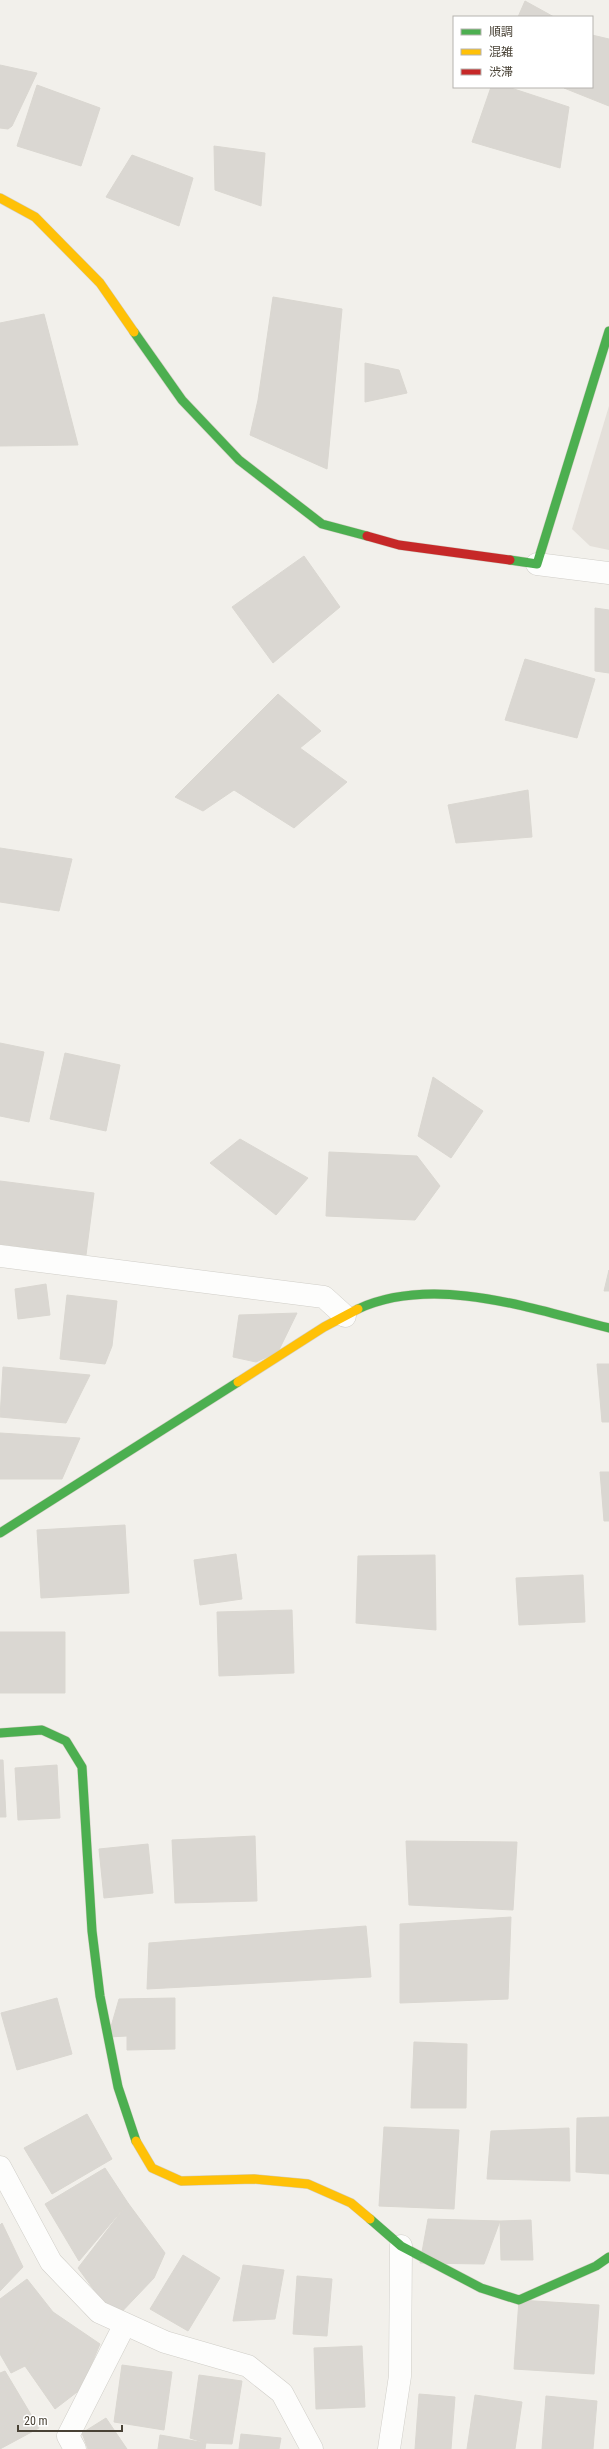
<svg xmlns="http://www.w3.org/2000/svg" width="609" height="2449" viewBox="0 0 609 2449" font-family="'Roboto Condensed','Noto Sans JP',sans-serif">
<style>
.industrial{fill:#e4e0da}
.building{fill:#dad7d2;stroke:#dad7d1}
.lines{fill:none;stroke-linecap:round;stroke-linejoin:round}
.street-casing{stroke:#d0cec8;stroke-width:23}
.fast-casing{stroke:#d2cec2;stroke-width:10}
.slow-casing{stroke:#d2cec2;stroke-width:10}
.jam-casing{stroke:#d2cec2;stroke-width:10}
.street{stroke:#fdfdfc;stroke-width:22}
.fast{stroke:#4caf50;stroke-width:9}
.slow{stroke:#ffc107;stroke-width:9}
.jam{stroke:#c62828;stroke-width:9}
</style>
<rect width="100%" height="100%" fill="#f2f0eb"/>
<!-- industrial -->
<path class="industrial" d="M609,406v144l-19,-4 -18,-17z"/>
<!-- building -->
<path class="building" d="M525,1l29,16h-36z
M592,35l17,4v67l-45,-18 28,-1z
M0,65l37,8 -25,53 -4,3 -8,-1z
M37,85l63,23 -19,58 -64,-20z
M491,87h17l61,20 -9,61 -88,-26z
M214,146l51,7 -4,53 -46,-16z
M132,155l61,23 -14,48 -73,-29z
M273,297l69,12 -15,160 -77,-34 8,-35z
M44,314l34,131 -78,1v-123z
M365,363l34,7 8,23 -42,9z
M304,556l36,51 -67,56 -41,-56z
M595,608l14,2v63l-14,-2z
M525,659l70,20 -18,59 -72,-18z
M278,694l43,37 -21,17 47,34 -53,46 -60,-38 -31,21 -28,-14z
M528,790l4,47 -76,6 -8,-38z
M0,848l72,11 -13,52 -59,-9z
M0,1043l44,9 -15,70 -29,-6z
M65,1053l55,12 -14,66 -56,-12z
M433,1077l50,34 -32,47 -33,-22z
M240,1139l68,39 -32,37 -66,-52z
M329,1152l88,4 23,30 -25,34 -89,-4z
M0,1181l94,12 -8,62 -86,-11z
M609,1270v21h-5z
M46,1284l4,31 -32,4 -3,-30z
M67,1295l50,6 -5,45 -7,18 -45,-5z
M297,1313l-19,39 -22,10 -23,-5 6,-42z
M597,1364h12v58h-7z
M3,1367l87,8 -24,48 -66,-6z
M0,1433l80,5 -18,41h-62z
M600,1472h9v49h-5z
M125,1525l4,68 -88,5 -4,-68z
M236,1554l6,45 -42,6 -6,-45z
M435,1555l1,75 -80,-7 2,-67z
M583,1575l2,47 -66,3 -3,-47z
M292,1610l2,63 -75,3 -2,-64z
M0,1632h65v61h-65z
M0,1760h3l3,57h-6z
M57,1765l3,53 -42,2 -3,-52z
M255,1836l2,65 -82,2 -3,-63z
M406,1841l111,1 -4,68 -104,-5z
M148,1844l5,49 -49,5 -5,-49z
M511,1917l-3,82 -108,4v-79z
M366,1926l5,51 -224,12 2,-46z
M57,1998l15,56 -55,16 -16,-57z
M175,1998v51l-48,1v-14l-19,1 11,-38z
M414,2042l53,2 -1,64h-55z
M87,2114l25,45 -60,35 -28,-46z
M609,2117v57l-33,-2 1,-54z
M384,2127l75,3 -5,79 -75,-3z
M569,2128l1,53 -83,-2 4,-48z
M105,2168l23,35 -49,58 -34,-57z
M128,2203l37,50 -11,25 -39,41 -37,-51z
M428,2219l72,2 -16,43 -64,-1z
M531,2220l2,40h-32l-1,-39z
M2,2223l21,44 -23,24v-66z
M183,2255l37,23 -32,53 -38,-22z
M243,2265l41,5 -9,49 -42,2z
M297,2276l35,3 -5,57 -34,-2z
M27,2279l26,33 -28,54 -14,7 -11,-19v-55z
M519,2300l80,5 -5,69 -80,-5z
M53,2312l47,32 -19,45 -26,20 -30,-43z
M362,2346l3,61 -49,2 -2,-61z
M122,2365l50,7 -8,58 -50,-8z
M5,2371l34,57 -39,21v-76z
M199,2375l43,6 -10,63 -26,-1 -16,-5z
M419,2394l36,3 -4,52h-36z
M475,2395l47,7 -7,47h-48z
M546,2396l51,5 -4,48h-51z
M106,2418l21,31h-39l-6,-16z
M241,2434l40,4 -2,11h-40z
M160,2435l46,8 -1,6h-47z"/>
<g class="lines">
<defs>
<path id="street" d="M537,564l72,9
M0,1256l324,41 21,19
M0,2167l51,95 48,50 66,30 83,24 34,27 30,56
M75,2449l-7,-13 57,-112
M389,2449l11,-73 1,-130"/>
<path id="fast" d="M134,332l48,68 57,60 83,64 45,12
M510,560l27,4 72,-233
M358,1309c76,-35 175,0 251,19
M0,1533l238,-151
M0,1733l42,-3 24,11 16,26 10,164 8,65 18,91 18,54
M370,2219l31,27 80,42 38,12 77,-34 13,-9"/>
<path id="slow" d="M0,198l35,19 65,66 34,49
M238,1382l86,-55 34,-18
M136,2141l16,27 29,13 73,-2 54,5 43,19 19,16"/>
<path id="jam" d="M367,536l32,9 111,15"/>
</defs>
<!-- street casing -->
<use href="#street" class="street-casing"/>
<!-- fast casing -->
<use href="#fast" class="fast-casing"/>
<!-- slow casing -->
<use href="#slow" class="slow-casing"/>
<!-- jam casing -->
<use href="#jam" class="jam-casing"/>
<!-- street -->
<use href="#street" class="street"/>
<!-- fast -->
<use href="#fast" class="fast"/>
<!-- slow -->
<use href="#slow" class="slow"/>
<!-- jam -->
<use href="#jam" class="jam"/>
</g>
<!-- legend -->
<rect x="453" y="16" width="140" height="72" fill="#ffffff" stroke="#b6b3af"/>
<rect x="461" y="29" width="20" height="6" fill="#4caf50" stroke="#b6b3af"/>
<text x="489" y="36" font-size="12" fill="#494236">順調</text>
<rect x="461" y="49" width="20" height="6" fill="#ffc107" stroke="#b6b3af"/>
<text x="489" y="56" font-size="12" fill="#494236">混雑</text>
<rect x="461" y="69" width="20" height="6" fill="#c62828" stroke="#b6b3af"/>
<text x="489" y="76" font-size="12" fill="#494236">渋滞</text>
<!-- scale -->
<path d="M18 2425v6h104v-6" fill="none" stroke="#494236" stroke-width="2"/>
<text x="24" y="2425" font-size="12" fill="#494236" stroke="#ffffff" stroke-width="3" paint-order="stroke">20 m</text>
</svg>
